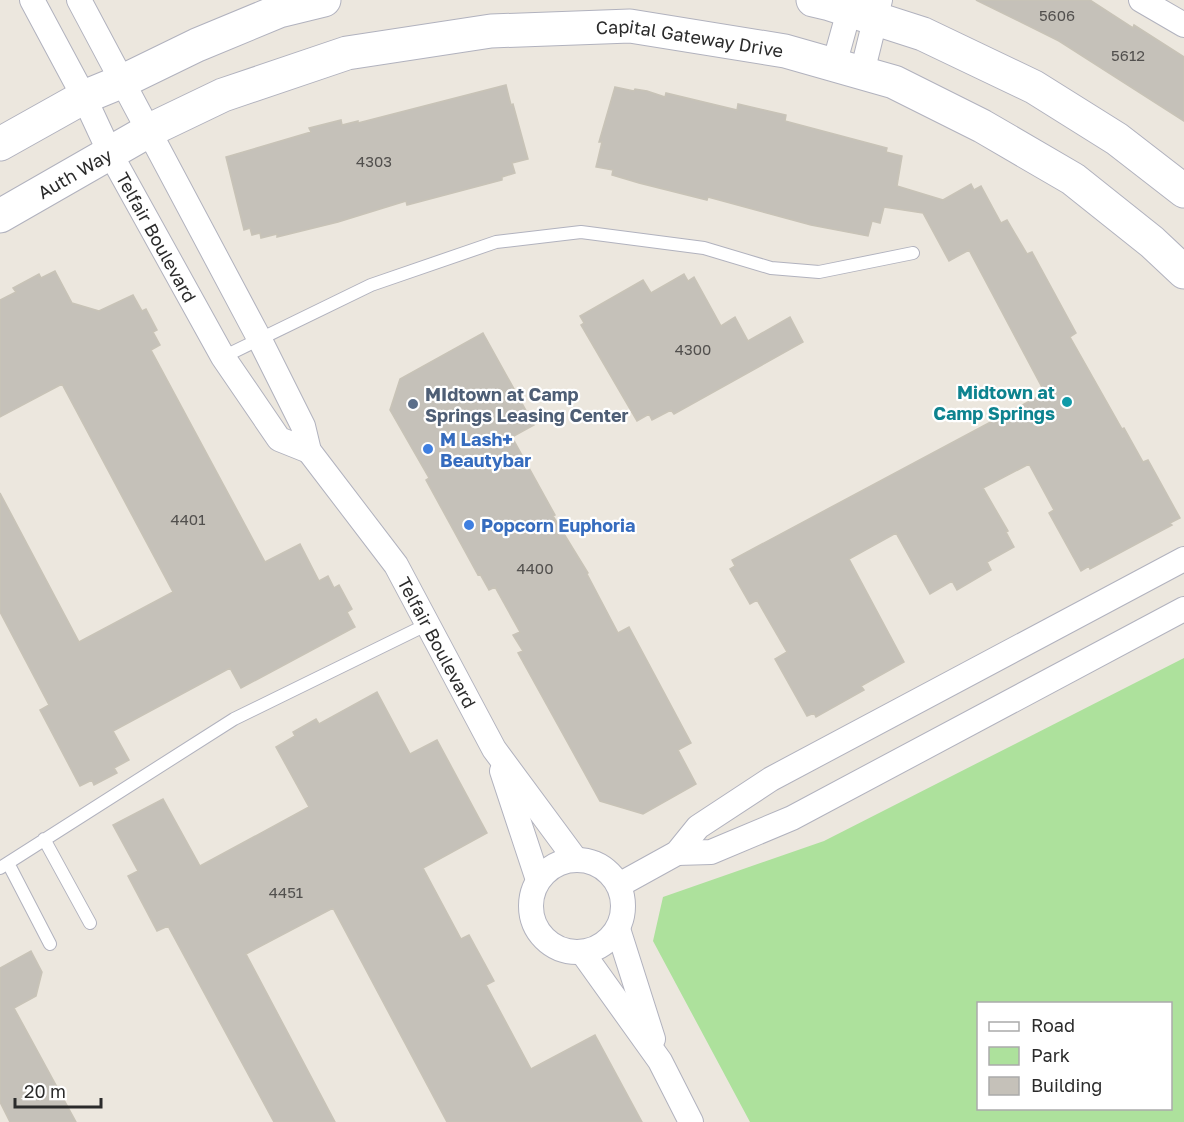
<svg xmlns="http://www.w3.org/2000/svg" width="1184" height="1122" viewBox="0 0 1184 1122" font-family="'Golos Text',sans-serif">
<style>
.green{fill:#ade19c;fill-rule:evenodd}
.building{fill:#c5c1b9;stroke:#c8c3b7;stroke-width:1.5}
.lines{fill:none;stroke-linecap:round;stroke-linejoin:round}
.lane-casing{stroke:#b1b2be;stroke-width:14}
.street-casing{stroke:#b1b2be;stroke-width:26}
.secondary-casing{stroke:#b1b2be;stroke-width:35}
.lane{stroke:#fff;stroke-width:12}
.street{stroke:#fff;stroke-width:24}
.secondary{stroke:#fff;stroke-width:33}
.culture-dot{fill:#0f9aa8;stroke:#fff;stroke-width:2}
.service-dot{fill:#5c6f8a;stroke:#fff;stroke-width:2}
.shop-dot{fill:#3f7fe0;stroke:#fff;stroke-width:2}
.labels{text-anchor:middle;dominant-baseline:central;stroke-width:4.5;stroke-linejoin:round;paint-order:stroke}
.number-label{font-size:15px;fill:#52504e}
.street-label{font-size:18px;fill:#2b2b2b;stroke:#fff}
.culture-label{font-size:18px;font-weight:bold;fill:#0d838f;stroke:#fff;text-anchor:end}
.service-label{font-size:18px;font-weight:bold;fill:#4e5e75;stroke:#fff;text-anchor:start}
.shop-label{font-size:18px;font-weight:bold;fill:#366cbe;stroke:#fff;text-anchor:start}
</style>
<rect width="100%" height="100%" fill="#ece7de"/>
<!-- green -->
<path class="green" d="M1184,658v464h-434l-97,-181 10,-44 161,-56zM978,1004h192v104h-192z"/>
<!-- building -->
<path class="building" d="M976,0h114l43,28 1,-3 50,32v64l-125,-80z
M506,85l5,20 2,-1 15,55 -16,4 3,10 -13,4v3l-95,25 -1,-4 -68,21 -61,15v-3l-16,4 -1,-5 -8,2 -2,-7 -6,2 -18,-73 85,-25 -2,-4 32,-8 1,5 16,-4v2z
M615,87l19,4 1,-2 12,2 18,6 1,-4 71,17 1,-6 48,11 -1,6 102,27 -1,4 16,4 -5,30 46,14 28,-16 3,6 7,-4 20,37 6,-3 20,34 5,-2 44,81 -6,4 52,92 2,-1 19,34 5,-2 32,58 -10,5 2,2 -32,17 -50,27 -1,-3 -8,5 -32,-58 5,-3 -25,-46 -46,24 25,43 -2,1 8,15 -27,15 4,8 -34,20 -5,-9 -22,13 -34,-61 -47,26 55,103 -43,24 3,4 -48,27 -2,-4 -7,3 -32,-57 12,-7 -30,-52 -7,4 -20,-35 5,-3 -3,-6 313,-167 -76,-143 -20,11 -26,-48 -39,-6 -4,16 -8,-2 -4,15 -57,-11 -103,-28 -1,3 -68,-17 -27,-8 1,-5 -17,-3 6,-25h-3z
M55,271l17,32 27,8 34,-16 9,16 4,-2 11,21 -4,2 7,13 -9,5 114,212 35,-18 19,37 9,-5 6,12 5,-3 13,24 -5,3 8,15 -114,61 -11,-20 -117,63 16,29 -15,8 3,5 -23,12 -2,-5 -12,6 -40,-76 9,-5 -49,-93v-119l79,149 94,-50 -111,-208 -62,33v-117l16,-8 -3,-4 26,-14 2,4z
M684,274l4,7 6,-4 27,49 14,-9 13,24 42,-24 13,25 -129,72 -3,-4 -19,10 -3,-6 -12,7 -56,-96 3,-2 -4,-7 63,-36 8,13z
M483,333l51,92 -22,12 43,78 -2,1 35,57 -1,1 31,59 11,-6 62,116 -13,7 18,34 -53,30 -43,-13 -82,-148 5,-2 -10,-16 7,-3 -25,-45 -6,3 -9,-16 -2,1 -52,-95 3,-2 -39,-68 10,-31z
M377,692l33,62 27,-14 50,93 -64,35 38,71 8,-4 25,46 -8,4 45,84 64,-34 47,87h-195l-114,-214 -87,46 89,168h-61l-106,-196 -11,5 -29,-55 10,-5 -25,-46 50,-26 37,67 109,-59 -33,-60 19,-11 -2,-4 23,-13 3,5z
M31,951l11,21 -6,24 -22,12 62,114h-66l-10,-20v-134z"/>
<g class="lines">
<defs>
<path id="lane" d="M223,357l148,-72 125,-43 85,-10 123,16 67,20 48,4 94,-19
M44,839l46,84
M8,863l42,81
M0,868l234,-149 194,-95"/>
<g id="street">
<path id="s1" d="M32,0l52,97 26,56 113,204 56,82 30,12"/>
<path id="s2" d="M79,0l181,340 43,86 6,25 87,114 98,184 82,111"/>
<path d="M1141,0l43,25"/>
<path d="M834,65l18,-65"/>
<path d="M862,73l18,-73"/>
<path d="M502,771l36,109"/>
<path d="M677,853l34,-1 81,-34 392,-209"/>
<circle cx="577" cy="906" r="46"/>
<path d="M619,885l58,-32 21,-26 73,-48 413,-220"/>
<path d="M618,929l35,110"/>
<path d="M582,952l78,109 31,61"/>
</g>
<g id="secondary">
<path d="M813,0l17,4 93,30 111,53 83,52 67,52"/>
<path d="M0,144l84,-47 39,-16 74,-36 82,-34 45,-11"/>
<path id="s3" d="M0,216l150,-86 73,-35 124,-42 144,-22 139,-5 155,25 109,31 88,44 91,53 79,63 32,30"/>
</g>
</defs>
<!-- lane casing -->
<use href="#lane" class="lane-casing"/>
<!-- street casing -->
<use href="#street" class="street-casing"/>
<!-- secondary casing -->
<use href="#secondary" class="secondary-casing"/>
<!-- lane -->
<use href="#lane" class="lane"/>
<!-- street -->
<use href="#street" class="street"/>
<!-- secondary -->
<use href="#secondary" class="secondary"/>
</g>
<!-- markers -->
<circle class="culture-dot" cx="1067" cy="402" r="6"/>
<circle class="service-dot" cx="413" cy="404" r="6"/>
<g class="shop-dot">
<circle cx="428" cy="449" r="6"/>
<circle cx="469" cy="525" r="6"/>
</g>
<g class="labels">
<!-- number labels -->
<g class="number-label">
<text x="1057" y="15">5606</text>
<text x="1128" y="55">5612</text>
<text x="374" y="161">4303</text>
<text x="693" y="349">4300</text>
<text x="188" y="519">4401</text>
<text x="535" y="568">4400</text>
<text x="286" y="892">4451</text>
</g>
<!-- street labels -->
<g class="street-label">
<text stroke="none"><textPath href="#s3" startOffset="730">Capital Gateway Drive</textPath></text>
<text stroke="none"><textPath href="#s3" startOffset="86">Auth Way</textPath></text>
<text stroke="none"><textPath href="#s1" startOffset="268">Telfair Boulevard</textPath></text>
<text stroke="none"><textPath href="#s2" startOffset="738">Telfair Boulevard</textPath></text>
</g>
<!-- culture labels -->
<g class="culture-label">
<text x="1055" y="392">Midtown at<tspan x="1055" dy="21">Camp Springs</tspan></text>
</g>
<!-- service labels -->
<g class="service-label">
<text x="425" y="394">MIdtown at Camp<tspan x="425" dy="21">Springs Leasing Center</tspan></text>
</g>
<!-- shop labels -->
<g class="shop-label">
<text x="440" y="439">M Lash+<tspan x="440" dy="21">Beautybar</tspan></text>
<text x="481" y="525">Popcorn Euphoria</text>
</g>
</g>
<!-- legend -->
<rect x="977" y="1002" width="195" height="108" fill="#ffffff" stroke="#aaaaaa" stroke-width="1.5"/>
<rect x="989" y="1022" width="30" height="9" fill="#ffffff" stroke="#aaaaaa" stroke-width="1.5"/>
<text x="1031" y="1032" font-size="18" fill="#2b2b2b">Road</text>
<rect x="989" y="1047" width="30" height="18" fill="#ade19c" stroke="#aaaaaa" stroke-width="1.5"/>
<text x="1031" y="1062" font-size="18" fill="#2b2b2b">Park</text>
<rect x="989" y="1077" width="30" height="18" fill="#c5c1b9" stroke="#aaaaaa" stroke-width="1.5"/>
<text x="1031" y="1092" font-size="18" fill="#2b2b2b">Building</text>
<!-- scale -->
<path d="M15 1098v9h86v-9" fill="none" stroke="#2b2b2b" stroke-width="3"/>
<text x="24" y="1098" font-size="18" fill="#2b2b2b" stroke="#ffffff" stroke-width="4.5" paint-order="stroke">20 m</text>
</svg>
